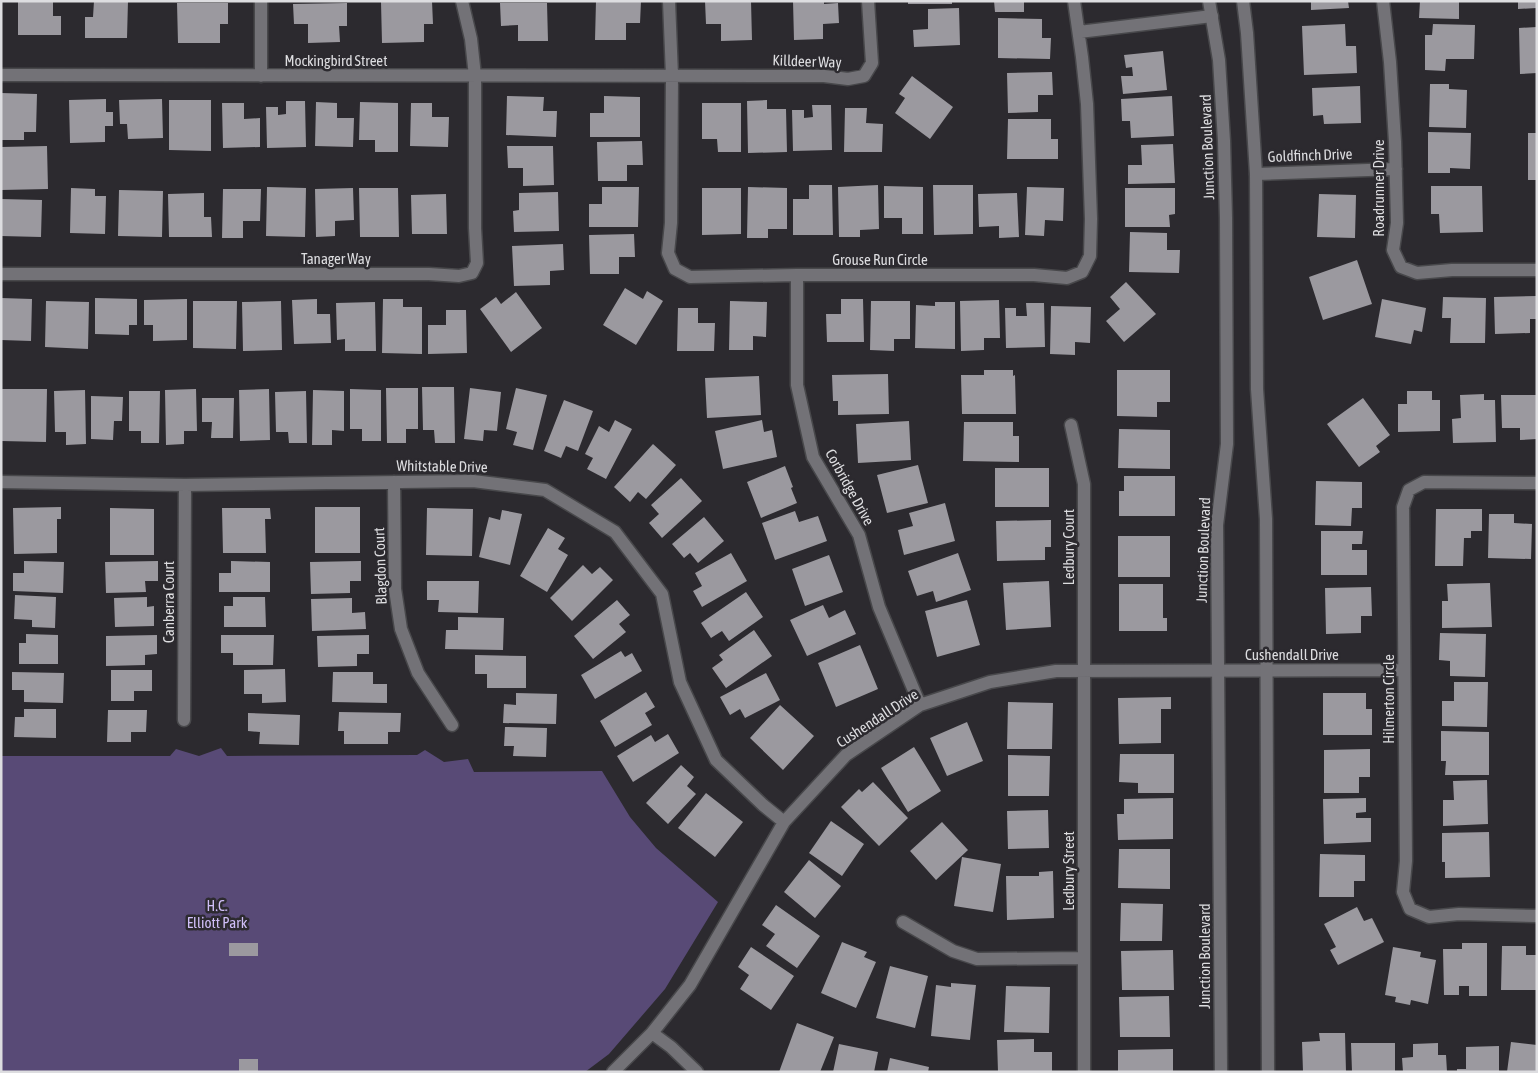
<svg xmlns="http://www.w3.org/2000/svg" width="1538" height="1073" viewBox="0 0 1538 1073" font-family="'Asap Condensed',sans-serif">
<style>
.green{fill:#584a76}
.building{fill:#9b999f}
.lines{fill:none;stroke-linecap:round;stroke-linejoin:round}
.street-casing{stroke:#48484b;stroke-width:15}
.secondary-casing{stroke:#48484b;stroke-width:15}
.street{stroke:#737277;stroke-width:12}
.secondary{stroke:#737277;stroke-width:12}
.labels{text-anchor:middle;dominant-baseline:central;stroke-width:5;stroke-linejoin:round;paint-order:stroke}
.street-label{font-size:15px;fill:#dddde0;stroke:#2c2a2f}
.park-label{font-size:15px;fill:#d0bff8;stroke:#2c2a2f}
</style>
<rect width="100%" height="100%" fill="#2c2a2f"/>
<!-- green -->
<path class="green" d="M221,748l6,8 190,-1 8,-5 19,12 24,-3 6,13 128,-1 28,46 26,31 62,54 -53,87 -56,65 -24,18h-584v-316h169l6,-7 23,7z"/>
<!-- building -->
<path class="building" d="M18,1h35v15h8v19h-43z
M94,1h34l-1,37h-42v-21h8z
M432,1l1,23h-9v18l-42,1 -1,-41z
M596,1h45l-1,22h-14v17h-31z
M705,1h46l1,39 -31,1v-17h-15z
M793,1h31v3l14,-1 1,20 -16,1v15l-29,1z
M908,1h44v3h-44z
M994,1h30v11h-29z
M1311,1h37l1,7 -38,2z
M1420,1h39v18l-40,-1z
M1518,1h19v7l-19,1z
M177,3h51v21h-8v19h-42z
M347,3v23h-8l1,16 -32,1v-19h-14l-1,-20z
M500,3h47l1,38h-30v-16l-17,1z
M959,8l1,37 -46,2 -1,-17 15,-1v-20z
M998,18l44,1v19h9l-1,21 -52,-1z
M1345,24l1,22h10l1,27 -53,2 -2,-49z
M1433,24l42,1 -1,34h-28l-1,12 -20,-1v-35h7z
M1537,27v46l-17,1 -1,-46z
M1163,51l4,39 -44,4 -2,-18h12l-1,-9 -6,1 -2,-13z
M1052,72l1,23h-15v17l-30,1 -1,-40z
M912,76l41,31 -23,32 -35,-26 10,-15 -6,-4z
M1430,84h19v5l18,1 -1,38 -37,-1z
M1360,86l1,37 -37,1 -1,-9 -10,1 -1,-28z
M1,93l36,1 -1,38h-12v8h-23z
M507,96l37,1 -1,14h14l-1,26 -50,-2z
M604,96l36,1v40h-50v-24h14z
M1172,96l2,40 -43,2 -1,-17h-8l-1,-22z
M106,99v13h7v14h-8v16l-35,1 -1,-43z
M162,99l1,39 -35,1 -1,-15h-7l-1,-24z
M169,100h42v51l-42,-1z
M767,100v9h19l1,43 -39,1 -1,-52z
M286,101h19l1,46 -39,1 -1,-41h12v8l8,-1z
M316,102l21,1v15h17l-1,29 -38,-1z
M360,102l38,1v49h-23v-12h-16z
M222,103h22v16l16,-1v29l-37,1z
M411,103h21v14h17l-1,30 -38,-1z
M702,103h39v49h-23l-1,-13h-15z
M812,105h19l1,45 -39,1 -1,-41h12v8l9,-1z
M845,108h22l-1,15 17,1 -1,28h-38z
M1008,119h43v20h7v20h-51z
M1428,132l43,1 -1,36 -20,-1v5h-22z
M1528,133h9v47h-9z
M642,141l1,24h-16v16h-29l-1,-39z
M1173,144l2,39 -47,1v-19h14l-1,-20z
M47,146l1,43 -47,1v-43z
M507,146h46l1,39 -31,1v-18h-15z
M809,185h23l1,50h-40v-36h16z
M878,185l1,44 -19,1v7h-21l-1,-50z
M933,185h40v49l-39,1z
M884,186l39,1v47h-21v-16h-18z
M1431,186h51l1,46 -43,1 -1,-19h-8z
M267,187l39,1 -1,49 -39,-1z
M602,187h37l-1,40h-49v-23h13z
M748,187l39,1v41h-19v9h-21z
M1027,187l37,1 -1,33 -18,-1 -1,16 -19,-1z
M71,188l24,1v7h11l-1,38 -35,-1z
M353,188l1,32 -19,1v15l-19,1 -1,-48z
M359,188h39l1,49h-39z
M702,188h39v46l-39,1z
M1125,188h50v26l-6,1 1,12h-45z
M223,189h38l-1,32h-17v17h-21z
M119,190l44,1 -1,46 -44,-1z
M558,192l1,39 -45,1 -1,-21 6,-1v-17z
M204,193v24h7l1,20h-43l-1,-43z
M1017,193l2,44 -20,1v-12l-20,1 -1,-33z
M446,194l1,40h-35l-1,-39z
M1319,194l37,1 -1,43 -38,-1z
M1,199l41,1 -1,37 -40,-1z
M1130,232l37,1v17h13l-1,23 -50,-1z
M634,234l1,23h-16v17h-29l-1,-39z
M563,244l1,26 -14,1v14l-36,1 -2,-40z
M1357,260l15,44 -49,16 -14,-43z
M1126,282l30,32 -32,28 -18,-21 14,-12 -10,-12z
M625,288l18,11 4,-8 16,10 -27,44 -33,-20z
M516,292l26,36 -31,24 -31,-43 16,-12 5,7z
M1537,296v23h-7v14l-35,1 -1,-37z
M1443,297l43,1 -1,45h-35l1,-25h-9z
M1,298l31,1 -1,42 -30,-1z
M95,298l42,1v26h-8v10l-34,-1z
M187,299v41l-34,1v-16h-9v-25z
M317,299v15h13l1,29 -37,1 -2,-44z
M383,299h20v8h19v47l-40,-1z
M841,299h22l1,43h-37l-1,-28h15z
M1382,299l44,9 -4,24 -8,-2 -3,14 -36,-7z
M999,300l1,38h-16v12l-23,1 -1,-50z
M46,301l43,1 -1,47 -43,-2z
M193,301h44l-1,48 -43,-1z
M281,301l1,49 -39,1 -1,-49z
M730,301l37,1 -1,35 -13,-1v14h-24z
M871,301h39v38h-16v12l-24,-1z
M375,302l1,49h-31v-12l-8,1 -1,-37z
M935,302h20v47l-40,-1 1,-43 19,1z
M1026,303h18l1,44 -39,1 -1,-40h11v8h11z
M1051,306l40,1 -1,36 -15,-1v13l-25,-1z
M678,308h20v15h17l-1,28h-37z
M446,310h20l1,43 -39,1v-29h18z
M984,370h29v6l2,-1 1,39h-54l-1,-39h23z
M1117,370h53v32h-13v15l-40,-1z
M888,374l1,40 -51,1v-14h-5l-1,-26z
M759,376l2,39 -54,3 -2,-40z
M422,387h32l1,56h-20l-1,-13h-11z
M386,388h32v41h-12v14h-19z
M470,388l31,4 -4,39 -13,-1 -1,11 -19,-2z
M516,388l31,7 -14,55 -20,-5 4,-13 -11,-3z
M1,389h46l-1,53 -45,-1z
M196,389l1,42h-13v13l-18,1 -1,-55z
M269,389l1,51 -30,1 -1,-51z
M350,389l31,1v51h-19v-12h-12z
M85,390l1,54 -20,1v-13h-11l-1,-41z
M313,390l31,1v40l-12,-1v15h-20z
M129,391h31l-1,52h-18v-12h-12z
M306,391l1,52h-18l-1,-11h-12l-1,-40z
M1407,391h25v9h8v31l-42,1v-28h9z
M1484,394v6h11l1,42 -43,1 -1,-24 9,-1 -1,-23z
M1501,395h36v44l-17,1v-12h-18z
M91,396l32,1 -1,24h-8l-1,19 -22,-1z
M202,398h32l-1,40h-22l1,-16h-10z
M1363,398l27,37 -14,11 4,6 -21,15 -32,-43z
M564,400l29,11 -15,40 -12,-5 -5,12 -17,-7z
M615,420l17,9 -26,50 -19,-10 6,-11 -8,-4 14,-28 10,6z
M762,420l2,12 8,-2 5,27 -54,12 -8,-38z
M909,421l2,39 -53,3 -2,-39z
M964,422h49v14h6v26l-56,-1z
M1119,429l51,1v39l-52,-1z
M653,444l23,21 -30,34 -8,-7 -8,10 -16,-15z
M918,465l10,38 -41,10 -10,-38z
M785,466l8,21 -2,1 6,15 -36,15 -14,-36z
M995,468h54v39h-54z
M1124,476h51v40h-56v-25h5z
M681,478l21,23 -40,37 -13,-15 10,-9 -8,-9z
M1316,481l46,1v26h-10l-1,18 -36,-1z
M945,503l10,38 -51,14 -6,-25 15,-4 -4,-13z
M61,507v12h-4v34l-43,1 -1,-46z
M315,507h45v46h-45z
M110,508l44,1v46h-44z
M222,508h48l1,11h-6l1,34h-43z
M427,508l46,1 -1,47 -46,-1z
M1436,509h46v22h-11v7h-7l-1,28h-28z
M502,510l20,4 -12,51 -31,-8 10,-40 11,3z
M795,511l4,11 19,-6 9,25 -52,19 -13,-37z
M1489,514h25v9l18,1 -1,35 -43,-1z
M704,517l20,24 -26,22 -8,-10 -6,5 -12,-14z
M1051,520v27h-6v13l-48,1 -1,-40z
M548,528l17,10 -7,11 10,6 -21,37 -27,-16z
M1321,531h42l-1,13h-10v6h15v25h-46z
M1118,536h52v41h-52z
M731,553l16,28 -45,26 -9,-16 9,-5 -7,-13z
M958,553l13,37 -35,12 -3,-11 -16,5 -9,-25z
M829,555l14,37 -38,14 -13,-37z
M24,561l40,1 -1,31 -50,-2v-18h11z
M158,561v20h-13l1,11 -40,1 -1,-31z
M231,561l39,1v30h-51v-19h12z
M361,561v20h-11v12l-39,1 -1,-32z
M583,565l9,9 8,-7 13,13 -41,41 -22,-23z
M427,581h52l-1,32 -40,-1 1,-12h-12z
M1049,581l2,46 -45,3 -3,-47z
M1490,583l2,44 -50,1v-27h6l-1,-17z
M1119,584h44v34h4v13h-48z
M1371,587l1,29h-11v17l-35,1 -1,-46z
M746,592l17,25 -34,24 -7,-10 -11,7 -10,-15z
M15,595l41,2 -1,31 -23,-1v-7l-18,-1z
M147,597v10l7,-1v20l-39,1 -1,-29z
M233,597h32l1,30h-42v-21h9z
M352,598v15l13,-1 1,17 -54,2 -1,-32z
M617,600l13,15 -11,9 7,8 -33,27 -19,-23z
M967,600l13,45 -43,12 -12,-46z
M823,605l6,13 16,-8 11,24 -49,22 -17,-36z
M458,617l46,1 -1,32 -58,-1 1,-19h12z
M754,630l18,26 -46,32 -14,-20 11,-8 -4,-5z
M1440,633l46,1 -1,43 -35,-1v-15l-11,-1z
M26,634l32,1v29h-39v-21h7z
M157,635v19l-12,1v10l-39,1v-30z
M221,635h53l-1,30h-40v-12h-12z
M369,635v19h-12v12l-39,1 -1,-31z
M860,645l18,44 -42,18 -18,-44z
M621,651l4,6 7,-4 10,18 -47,28 -14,-24z
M475,655l51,1v32h-39v-14h-12z
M285,669l1,33 -24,1v-9h-18v-24z
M111,670h41v21h-18v10h-23z
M12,672l52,1 -1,30 -39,-1v-12h-12z
M333,672h40v12h14v19l-55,-1z
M766,673l14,27 -35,18 -5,-9 -10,6 -10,-18z
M1454,682h34l-1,45 -45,-1v-25h12z
M646,692l9,15 -10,6 7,12 -37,22 -15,-26z
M516,693l41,1 -1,30 -53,-1 1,-19 12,1z
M1323,693h43v16h6v26h-49z
M1171,697v12h-10v34l-42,1 -1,-46z
M1008,702l45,1 -1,46h-45z
M780,705l34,31 -31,34 -33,-32z
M24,709h32v29l-42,-1 1,-20h9z
M108,710h39l-1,22h-15v10h-24z
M339,712l62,1 -1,19h-12v12h-44v-13h-6z
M248,713l52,2 -1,30 -40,-1 1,-12 -12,-1z
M967,722l16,39 -36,15 -17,-38z
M505,727l42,1 -1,29 -33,-1 1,-10h-10z
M1441,731l48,1v43h-44l1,-14h-5z
M668,734l11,19 -46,29 -16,-26 34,-21 4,7z
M914,747l27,44 -33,21 -27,-44z
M1370,749v28h-11v16h-35v-43z
M1120,754h54v39h-36v-10l-19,-1z
M1008,755l42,1 -1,40h-41z
M681,765l13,12 -7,9 9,8 -28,30 -22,-21z
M1487,780l1,44 -45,2v-26h11l-1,-19z
M873,782l35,36 -29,28 -38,-39 18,-18 3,3z
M706,793l37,29 -28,35 -37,-29z
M1173,798v41l-55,1 -1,-26h7v-15z
M1366,798v14l-10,1v5h15v24l-47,2 -1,-45z
M1048,810l1,38 -41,1 -1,-38z
M831,821l33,23 -22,32 -33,-23z
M942,822l26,28 -32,30 -26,-29z
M1489,832l1,45 -45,1v-16h-3v-29z
M1119,849h51v40l-52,-1z
M1320,854l45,1v26h-11v16h-35z
M962,857l39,7 -8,48 -39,-6z
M809,860l32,26 -26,32 -31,-26z
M1053,871l1,47 -47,2 -1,-44h33v-4z
M1121,903l42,1 -1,37h-42z
M776,905l44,31 -23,32 -31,-22 9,-12 -13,-9z
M1357,907l7,14 8,-3 12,24 -46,23 -8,-15 6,-3 -12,-23z
M842,942l25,10 -3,5 12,5 -20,46 -35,-15z
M229,943h29v13h-29z
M1462,943h25v53h-18v-10h-10v9h-15l-1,-46h19z
M1502,946h24v9h11v35h-36z
M751,947l43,29 -23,34 -31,-21 9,-14 -11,-8z
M1393,947l28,5 -1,5 16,3 -8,44 -17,-4 -1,5 -15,-3 1,-5 -11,-2z
M1173,950l1,40h-52l-1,-39z
M890,966l38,10 -13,52 -39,-10z
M951,983l25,2 -6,55 -39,-4 5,-51 15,2z
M1006,986l44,1 -1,46 -45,-1z
M1169,996l1,41h-50l-1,-40z
M797,1023l37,14 -14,35h-41z
M1319,1033h26l1,39h-43l-1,-30 18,-1z
M1034,1039v13h18v20h-54l-1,-32z
M1511,1042l26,3v27h-30z
M1351,1043h44v29h-43z
M1438,1043v12h8l1,17h-44l-1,-14 11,-1v-13z
M839,1044l39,8 -4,20h-41z
M1499,1046v26h-42v-3h9v-22z
M1173,1049v23h-55v-22z
M890,1058l39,9 -1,5h-41z
M239,1059h19v13h-19z"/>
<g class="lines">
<defs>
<path id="street" d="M261,1v75
M669,1l3,75 -1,147 -3,30 7,16 15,8 107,-2h237l33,3 15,-6 8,-16 1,-37 -4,-115 -5,-47 -8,-56
M1383,1l7,61 5,80 2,81 -4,27 8,17 16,6 35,-3h85
M1079,32l133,-16
M1,75l823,1 24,3 16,-3 8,-13 -4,-62
M1256,174l140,-5
M1,274h428l30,2 13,-3 5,-10 -2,-35v-152l-4,-37 -9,-38
M797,275v110l16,72 46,78 20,72 41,98
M1071,425l13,59v588
M1,482l184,3 288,-4 72,9 70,42 47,62 18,88 36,78 47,45 21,17
M394,482l1,107 6,40 17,44 34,52
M1537,483l-113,-1 -15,8 -6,17 3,354 -3,31 7,17 19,8 30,-3 78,2
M184,720l1,-235
M903,922l50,29 24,8 107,-1
M652,1033l19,14 26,25
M613,1072l39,-39 38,-48 94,-163 62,-67 74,-50 70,-23 66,-11 348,-1"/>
<path id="secondary" d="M1209,1l10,59 5,81 2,77 1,226 -10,81 4,547
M1243,1l4,32 9,141 1,215 9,130 2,553"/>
</defs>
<!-- street casing -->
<use href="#street" class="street-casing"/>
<!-- secondary casing -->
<use href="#secondary" class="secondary-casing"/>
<!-- street -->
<use href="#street" class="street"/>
<!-- secondary -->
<use href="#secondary" class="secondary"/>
</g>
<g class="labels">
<!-- street labels -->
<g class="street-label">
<text x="336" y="60">Mockingbird Street</text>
<text transform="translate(807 61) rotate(2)">Killdeer Way</text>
<text transform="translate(1207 147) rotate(-92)">Junction Boulevard</text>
<text transform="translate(1310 155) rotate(-2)">Goldfinch Drive</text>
<text transform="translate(1378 188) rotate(-90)">Roadrunner Drive</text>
<text x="336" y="258">Tanager Way</text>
<text x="880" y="259">Grouse Run Circle</text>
<text transform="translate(442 466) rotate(1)">Whitstable Drive</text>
<text transform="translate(850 487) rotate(61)">Corbridge Drive</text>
<text transform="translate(1068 547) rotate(-90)">Ledbury Court</text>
<text transform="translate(1203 550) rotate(-88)">Junction Boulevard</text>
<text transform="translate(380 566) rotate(-92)">Blagdon Court</text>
<text transform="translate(168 602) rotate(-90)">Canberra Court</text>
<text x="1292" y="654">Cushendall Drive</text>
<text transform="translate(1388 699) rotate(-90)">Hilmerton Circle</text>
<text transform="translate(877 718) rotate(-33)">Cushendall Drive</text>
<text transform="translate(1068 871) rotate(-90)">Ledbury Street</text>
<text transform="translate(1204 956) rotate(-90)">Junction Boulevard</text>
</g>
<!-- park labels -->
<g class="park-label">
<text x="217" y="905">H.C.<tspan x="217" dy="17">Elliott Park</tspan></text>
</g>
</g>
<!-- border -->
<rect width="1538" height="1073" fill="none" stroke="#dddde0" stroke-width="5"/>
</svg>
